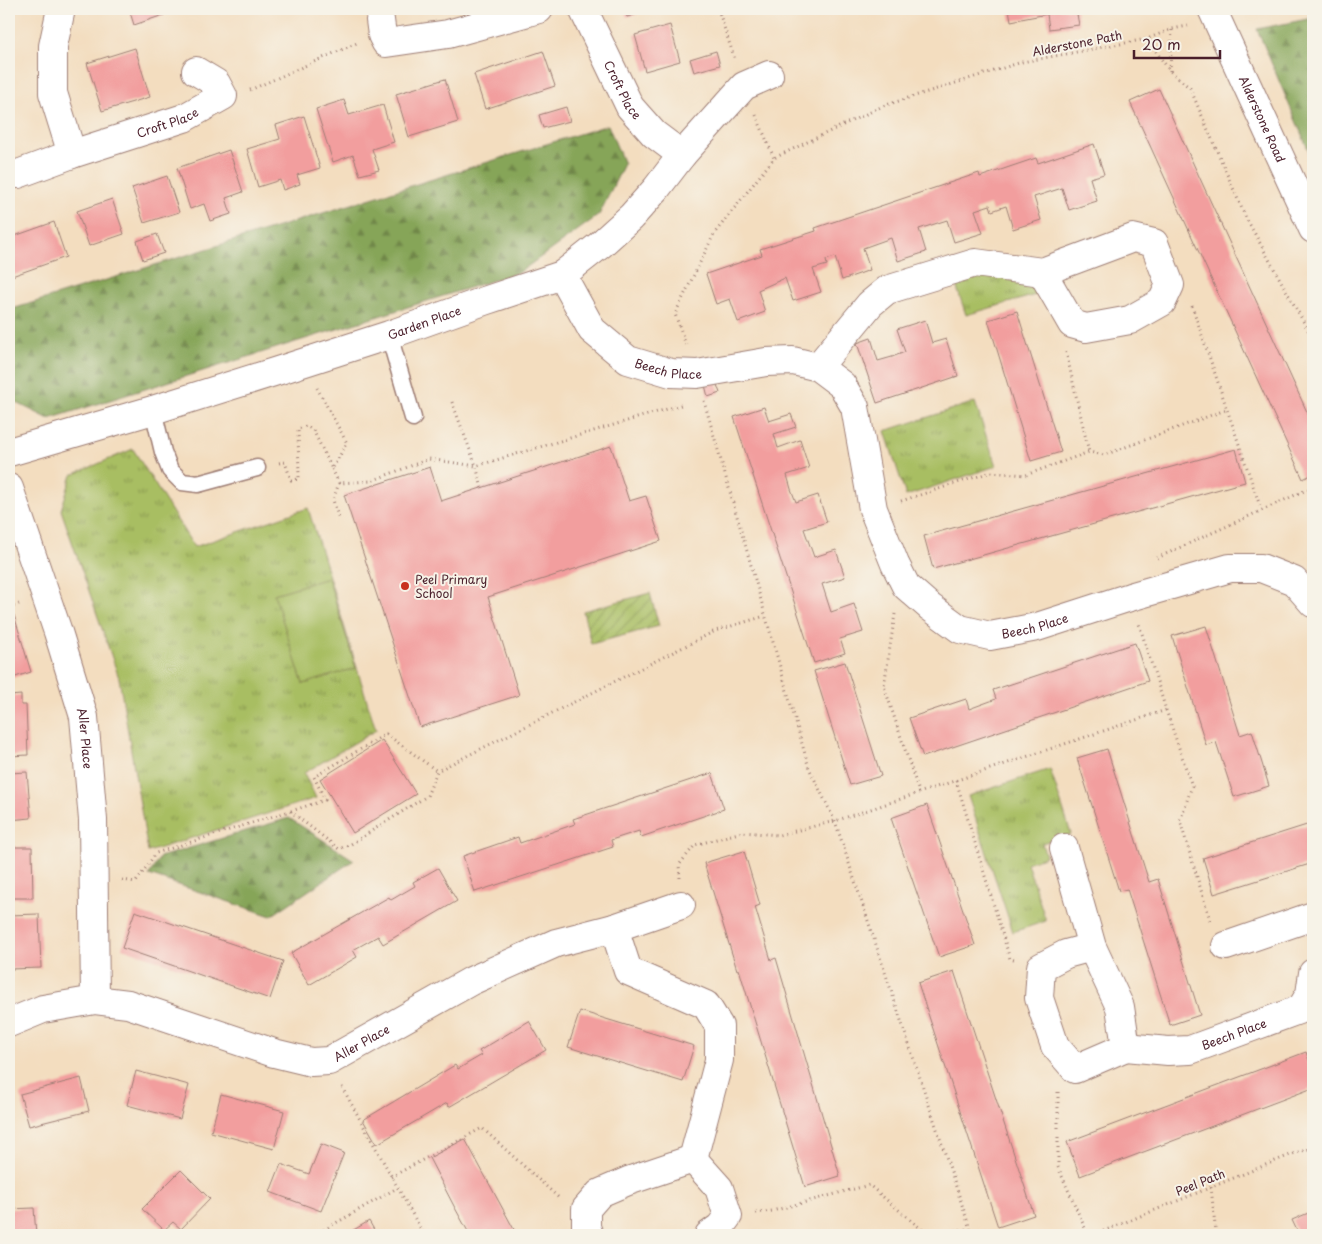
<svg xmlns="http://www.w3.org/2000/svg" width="1322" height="1244" viewBox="0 0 1322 1244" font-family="'Playpen Sans',sans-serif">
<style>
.grass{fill:url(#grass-tufts);stroke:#796e46}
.forest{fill:url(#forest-firs);stroke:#686242}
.garden{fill:url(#garden-furrows);stroke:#796e46}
.pitch{fill:#a8be62;stroke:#796e46}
.building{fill:#f29e9e}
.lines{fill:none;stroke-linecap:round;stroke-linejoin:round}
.lane-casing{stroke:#9e7e75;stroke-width:19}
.street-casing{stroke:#9e7e75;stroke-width:30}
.secondary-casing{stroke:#9e7e75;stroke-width:30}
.path{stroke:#9e7e75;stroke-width:3;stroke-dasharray:1 4;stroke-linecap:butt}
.lane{stroke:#fff;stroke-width:16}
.street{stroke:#fff;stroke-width:28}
.secondary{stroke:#fff;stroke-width:28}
.poi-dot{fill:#c8321e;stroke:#f7f3e8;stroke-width:2}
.labels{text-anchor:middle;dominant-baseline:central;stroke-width:4;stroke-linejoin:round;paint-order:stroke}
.street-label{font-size:12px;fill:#4a1f2b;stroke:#f7f3e8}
.poi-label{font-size:12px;fill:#4a1f2b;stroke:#f7f3e8;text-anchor:start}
</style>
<defs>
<pattern id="grass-tufts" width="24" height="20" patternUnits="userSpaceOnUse" patternTransform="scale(1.25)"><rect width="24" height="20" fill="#a8be62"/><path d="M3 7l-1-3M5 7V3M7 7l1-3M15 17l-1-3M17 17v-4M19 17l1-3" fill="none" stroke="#8b9a51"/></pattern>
<pattern id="forest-firs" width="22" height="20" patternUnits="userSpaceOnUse" patternTransform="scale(1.25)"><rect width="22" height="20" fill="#86a558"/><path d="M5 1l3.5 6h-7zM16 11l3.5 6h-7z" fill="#708649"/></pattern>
<pattern id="garden-furrows" width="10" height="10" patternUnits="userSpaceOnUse" patternTransform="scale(1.25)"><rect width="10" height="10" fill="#a8be62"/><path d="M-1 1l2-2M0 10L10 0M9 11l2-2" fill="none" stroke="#8b9a51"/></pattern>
</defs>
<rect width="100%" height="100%" fill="#f7f3e8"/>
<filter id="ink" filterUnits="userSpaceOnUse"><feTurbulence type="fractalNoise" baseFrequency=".02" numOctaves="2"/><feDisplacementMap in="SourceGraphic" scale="10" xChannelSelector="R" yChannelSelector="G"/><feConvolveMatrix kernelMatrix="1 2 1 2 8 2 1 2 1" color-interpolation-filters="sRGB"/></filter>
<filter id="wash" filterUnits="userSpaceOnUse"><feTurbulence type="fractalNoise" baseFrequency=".0096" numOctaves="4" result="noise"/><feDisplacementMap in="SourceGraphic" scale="20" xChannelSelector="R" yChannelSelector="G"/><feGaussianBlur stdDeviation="1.12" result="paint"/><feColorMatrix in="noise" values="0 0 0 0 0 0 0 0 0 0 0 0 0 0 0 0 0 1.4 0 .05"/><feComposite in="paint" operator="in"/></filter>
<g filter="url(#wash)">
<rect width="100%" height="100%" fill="#f3ddbf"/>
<!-- grass -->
<path class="grass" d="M986,269l57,18 3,5 -80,23 -12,-36z
M975,402l21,64 -90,30 -21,-65z
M133,449l61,98 114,-39 68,222 -72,43 12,25 -168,54 -29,-174 -58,-168 11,-35z
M1050,769l21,65 -29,9 4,13 -19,7 19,58 -33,11 -45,-136z"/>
<!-- forest -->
<path class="forest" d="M1313,18v143l-56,-132z
M608,125l16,39 -25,51 -79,57 -471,147 -40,-20v-89z
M289,818l65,42 -83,56 -122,-41 11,-18z"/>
<!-- garden -->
<path class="garden" d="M650,593l9,33 -68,18 -8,-33z"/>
<!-- pitch -->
<path class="pitch" d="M328,578l28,90 -53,16 -29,-90z"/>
<g id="blocks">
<!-- building -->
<path class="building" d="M129,9h52l-47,16z
M624,9h30l-27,8z
M1009,9h67l3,16 -30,4 -2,-15 -36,7z
M670,25l10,36 -35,10 -10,-36z
M135,48l15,49 -48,14 -15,-48z
M543,51l12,35 -70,23 -11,-35z
M716,51l4,14 -26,7 -4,-13z
M445,79l13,43 -49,15 -13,-43z
M1159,89l154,336v49l-10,5 -173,-377z
M344,100l5,15 34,-10 11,37 -22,7 7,21 -19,5 -7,-20 -20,7 -17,-53z
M566,107l4,14 -27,7 -4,-13z
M304,116l16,52 -23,7 3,9 -17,6 -3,-10 -22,7 -11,-38 33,-10 -4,-14z
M1094,144l10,30 -14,4 7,23 -28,9 -7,-22 -28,9 7,23 -28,9 -7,-23 -14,5 -2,-6 -15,5 8,23 -29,9 -7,-22 -28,9 7,23 -28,9 -7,-23 -28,10 7,22 -28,10 -7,-23 -9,3 1,5 -14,4 8,23 -28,9 -8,-23 -27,12 7,22 -27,10 -8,-23 -14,5 -10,-30 56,-19 -2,-6 56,-18 -1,-3 164,-55 1,4 56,-19 2,5z
M229,150l14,42 -17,6 5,16 -21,7 -6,-17 -14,5 -13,-41z
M167,176l12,36 -35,11 -12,-35z
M112,199l12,35 -35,12 -12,-35z
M54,222l12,35 -57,20v-39z
M157,234l7,19 -21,7 -6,-19z
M1017,311l44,141 -30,9 -43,-141z
M925,320l7,23 14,-4 12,37 -81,27 -20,-60 14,-5 7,23 14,-4 13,-5 -8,-23z
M716,382l4,11 -12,4 -3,-12z
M764,407l5,14 22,-7 5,13 -22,7 4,14 22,-8 9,28 -22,7 4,14 5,13 22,-7 9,27 -23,7 10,28 22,-7 9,27 -23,7 9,28 23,-8 9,28 -23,7 5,14 -31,10 -80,-246z
M611,446l18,55 17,-5 15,45 -173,56 31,98 -99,32 -76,-232 86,-28 11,34z
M1236,449l9,33 -312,87 -9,-33z
M14,615l17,57 -22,7v-62z
M1206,626l34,109 12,-4 17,55 -35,11 -18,-55 -10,3 -34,-109z
M1135,643l13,38 -225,76 -14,-39 57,-19 3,10 27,-10 -3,-9z
M845,662l36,114 -31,9 -36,-114z
M21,695v10h5l2,50 -19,1v-60z
M382,740l34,54 -63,39 -33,-54z
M1107,749l42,133 9,-3 42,136 -30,10 -43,-136 -8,2 -42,-133z
M27,772l4,46 -22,2v-47z
M712,773l12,36 -83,28 -2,-6 -28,9 2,7 -138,45 -12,-36 55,-19 2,6 55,-19 -2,-5z
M927,805l48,140 -36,12 -48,-139z
M1313,823v40l-99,31 -11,-36z
M9,847h23l1,51h-24z
M744,851l16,54 -5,2 16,53 5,-2 64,218 -35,11 -66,-218 -2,1 -33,-107z
M438,868l19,33 -74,43 -5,-8 -25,14 4,7 -48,28 -18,-32 98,-56 2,3 24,-14 -2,-4z
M135,911l148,50 -13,38 -148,-51z
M39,914l2,54 -32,1v-54z
M954,971l80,244 -36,12 -80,-244z
M580,1011l114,35 -11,36 -115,-35z
M529,1021l17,29 -97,57 -2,-4 -70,41 -14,-24 92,-55 3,4 24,-14 -3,-4z
M1306,1052l7,19v17l-233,88 -13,-34z
M136,1071l53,14 -9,34 -53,-14z
M81,1078l8,33 -60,15 -9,-32z
M221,1094l63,17 -10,38 -63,-17z
M465,1139l27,50 25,46h-47l-15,-27 -26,-50z
M321,1144l23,9 -23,58 -51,-19 11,-28 28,10z
M181,1170l29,29 -29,30 -8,-7 -9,8 -22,-21z
M34,1208l2,27h-27v-26z
M1313,1211v24h-14l-7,-15z
M369,1221l8,14h-32z"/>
</g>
</g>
<g filter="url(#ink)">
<use href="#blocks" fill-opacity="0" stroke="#9e7e75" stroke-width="1"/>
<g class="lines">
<defs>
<path id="lane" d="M389,335l24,83
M153,410l10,42 7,18 12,12 16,2 59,-16"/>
<g id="street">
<path d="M61,9l-8,37v47l19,61"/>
<path id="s1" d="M583,9l47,98 24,27 28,21"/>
<path d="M380,20l2,15 4,8 62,-9 91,-25"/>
<path id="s2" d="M18,174l54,-20 112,-36 39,-22 -7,-13 -20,-12"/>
<path d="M1133,238l21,5 16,42 -8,17 -32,18 -44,8 -14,-4 -30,-52z"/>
<path id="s3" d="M562,275l30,55 36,30 43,13 26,1 69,-12 27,-1 25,6 24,18 13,22 18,102 22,55 11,22 24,21 30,22 30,7 47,-9 93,-30 100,-29h31l33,13 19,22"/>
<path d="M818,367l52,-63 17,-14 88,-27 67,9"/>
<path id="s4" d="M9,452l144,-42 121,-38 115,-37 95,-34 78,-26 38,-30 31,-28 25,-28 26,-34 62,-69 25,-11"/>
<path id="s5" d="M9,488l49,144 26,85 9,103 2,180"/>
<path d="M1064,848l28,99 28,60 6,40 -51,22 -20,-23 -16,-48 2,-31 25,-13 26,-7"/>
<path d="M614,928l67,-23"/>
<path d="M1226,946l87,-30"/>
<path id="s6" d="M9,1023l34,-14 52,-9 33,4 146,49 37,9 18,-1 142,-80 85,-38 58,-15 14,43 78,34 13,21v34l-26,99"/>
<path id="s7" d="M1126,1047l42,4 22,-1 111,-41 9,-15 3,-21"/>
<path d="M589,1235l-3,-8v-18l14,-16 28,-12 65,-22 26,29 9,28 -8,11 -11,8"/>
</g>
<g id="secondary">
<path id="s8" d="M1212,9l101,220"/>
</g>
</defs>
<!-- lane casing -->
<use href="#lane" class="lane-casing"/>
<!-- street casing -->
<use href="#street" class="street-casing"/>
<!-- secondary casing -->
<use href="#secondary" class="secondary-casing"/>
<!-- path -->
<path class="path" d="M718,9l17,51
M1270,9h7
M1147,39l23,32 20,17 55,128 68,123
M1170,71l2,-42
M250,90l107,-47
M756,115l18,43
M1192,306l69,203
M686,345l-11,-31 39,-80 60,-76 109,-52 139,-44 125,-23 25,-10 16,-3
M1066,352l23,100
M704,401l105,367 26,53 137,414
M452,402l24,64 6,22
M279,463l6,-1 6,18 8,-1 -1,-50 8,-3 7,4 19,39 15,-26 -30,-55
M332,469l7,14 32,-2 58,-22 47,7 208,-62
M339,483l-6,17 6,20
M901,501l90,-29 35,3 63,-23 15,3 124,-46
M1157,558l156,-71
M9,608l10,-4
M895,614l-11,72 35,106
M1166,710l26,76 -12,35 31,102
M956,780l54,179 4,1
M291,811l34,-11 -11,-23 72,-43 51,37
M680,878l-1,-13 16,-20 47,-13 37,3 56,-14 331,-111 -27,-86
M122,880l14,2 20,-29 134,-42 49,38 12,-5 76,-48 10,-25 278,-140 50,-15
M342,1087l82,148
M1058,1092v75l30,68
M391,1177l91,-49 78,71
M1211,1187l5,48
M756,1213l16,-2 97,-26 57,48 43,-4
M315,1235l82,-47
M1094,1235l201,-82 18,-5"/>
<!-- lane -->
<use href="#lane" class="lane"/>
<!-- street -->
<use href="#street" class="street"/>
<!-- secondary -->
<use href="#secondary" class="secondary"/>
</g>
</g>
<!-- markers -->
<circle class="poi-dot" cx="405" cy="586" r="5"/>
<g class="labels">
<!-- street labels -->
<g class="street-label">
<text transform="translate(1077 43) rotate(-11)">Alderstone Path</text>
<text stroke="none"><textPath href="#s1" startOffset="90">Croft Place</textPath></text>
<text stroke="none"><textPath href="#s8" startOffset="121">Alderstone Road</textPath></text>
<text stroke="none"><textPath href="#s2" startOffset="158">Croft Place</textPath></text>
<text stroke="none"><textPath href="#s4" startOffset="435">Garden Place</textPath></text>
<text stroke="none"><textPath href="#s3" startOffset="151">Beech Place</textPath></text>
<text stroke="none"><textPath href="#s3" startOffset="692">Beech Place</textPath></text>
<text stroke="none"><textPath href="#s5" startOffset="262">Aller Place</textPath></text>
<text stroke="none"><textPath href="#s7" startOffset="111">Beech Place</textPath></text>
<text stroke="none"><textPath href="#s6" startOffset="370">Aller Place</textPath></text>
<text transform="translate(1200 1182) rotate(-22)">Peel Path</text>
</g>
<!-- poi labels -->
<g class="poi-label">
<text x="415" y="579">Peel Primary<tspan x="415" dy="14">School</tspan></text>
</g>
</g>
<!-- margin -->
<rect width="1322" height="1244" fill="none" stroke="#f7f3e8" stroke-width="30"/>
<!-- scale -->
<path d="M1134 50v8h86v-8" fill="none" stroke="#4a1f2b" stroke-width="2.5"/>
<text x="1142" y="50" font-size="15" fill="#4a1f2b" stroke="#f7f3e8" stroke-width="4" paint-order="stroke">20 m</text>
</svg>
